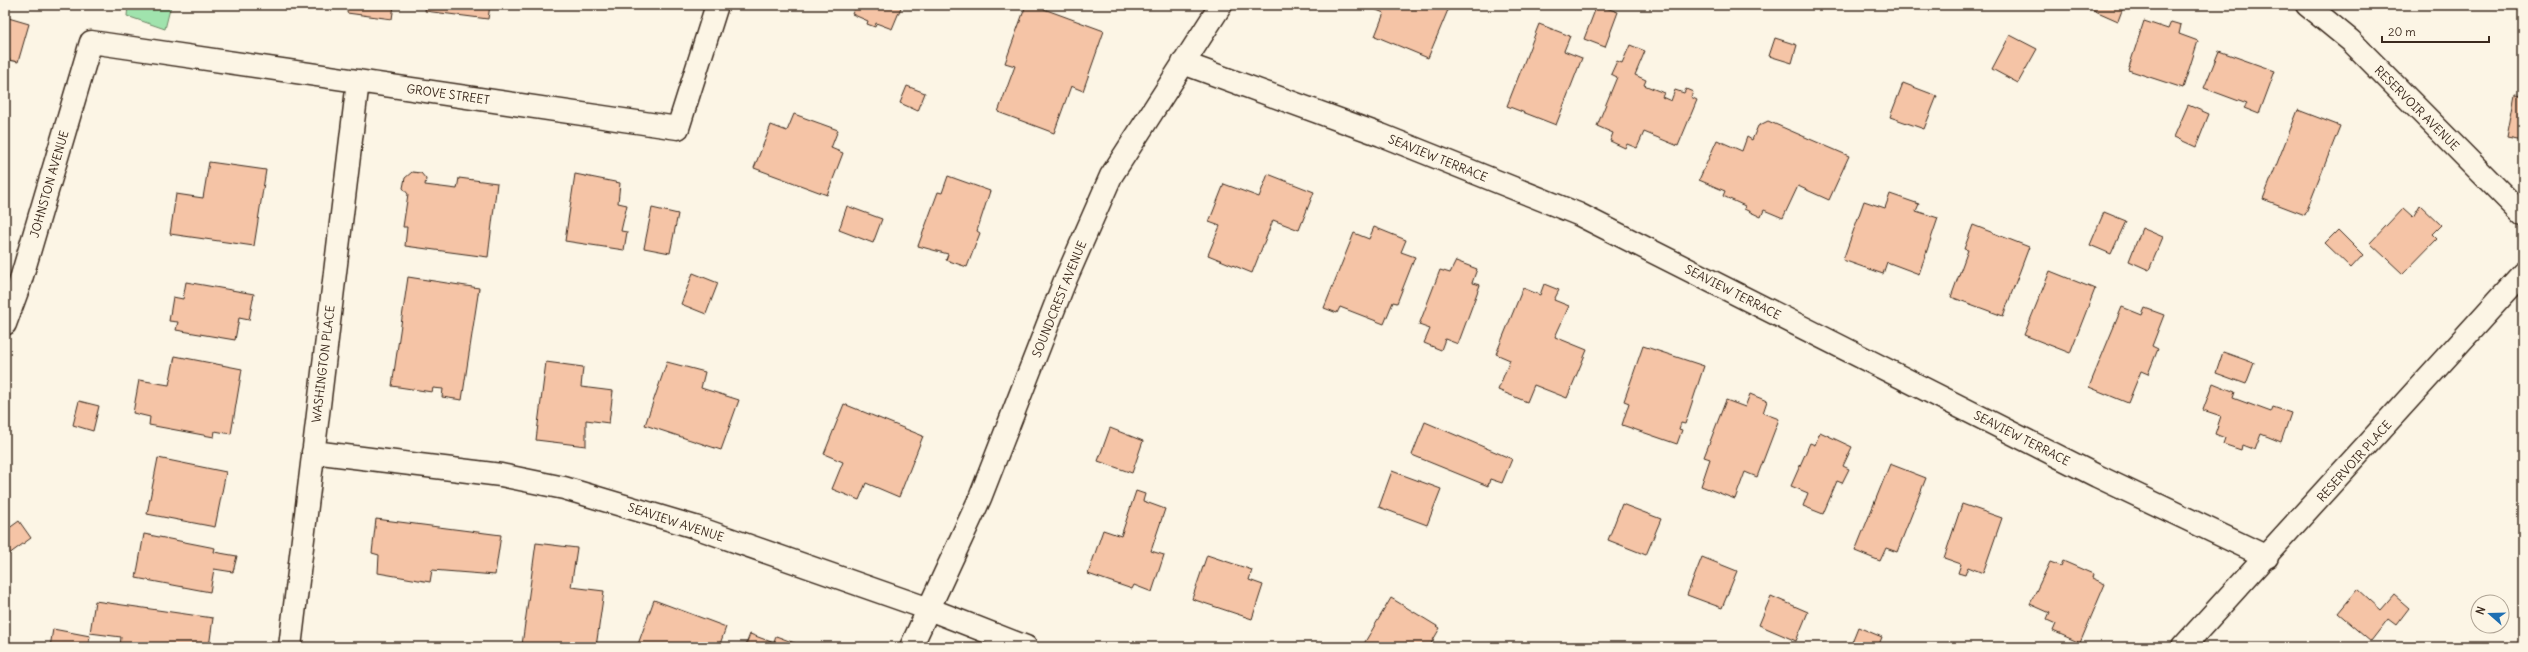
<svg xmlns="http://www.w3.org/2000/svg" width="2528" height="652" viewBox="0 0 2528 652" font-family="Delius,sans-serif">
<style>
.green{fill:#a0e3ad;stroke:#6e8666}
.building{fill:#f5c4a6;stroke:#3b2a1e}
.lines{fill:none;stroke-linecap:round;stroke-linejoin:round}
.street-casing{stroke:#3b2a1e;stroke-width:25}
.secondary-casing{stroke:#3b2a1e;stroke-width:25}
.street{stroke:#fcf5e5;stroke-width:22}
.secondary{stroke:#fcf5e5;stroke-width:22}
.labels{text-anchor:middle;dominant-baseline:central;stroke-width:4;stroke-linejoin:round;paint-order:stroke}
.street-label{font-size:12px;fill:#3b2a1e;stroke:#fcf5e5}
</style>
<rect width="100%" height="100%" fill="#fcf5e5"/>
<filter id="ink" filterUnits="userSpaceOnUse"><feTurbulence type="fractalNoise" baseFrequency=".025" numOctaves="2"/><feDisplacementMap in="SourceGraphic" scale="8" xChannelSelector="R" yChannelSelector="G"/><feConvolveMatrix kernelMatrix="1 2 1 2 8 2 1 2 1" color-interpolation-filters="sRGB"/></filter>
<g filter="url(#ink)">
<!-- green -->
<path class="green" d="M128,5h43l-6,24 -38,-13z"/>
<!-- building -->
<path class="building" d="M348,5h46l-2,14 -45,-6z
M426,5h64l-2,14 -63,-8z
M856,5h46l-10,24 -16,-6 -1,4 -8,-3 1,-3 -16,-7z
M1026,5h7l71,26 -21,60 -12,-5 -17,47 -56,-21 17,-46 -10,-3z
M1364,5h86l-22,53 -53,-22 9,-23z
M1597,5l21,7 -13,35 -21,-8z
M2082,5h42l-6,16z
M5,17l24,7 -11,38 -13,-3z
M2144,21l24,8 3,-7 10,3 -2,9 19,7 -15,47 -55,-18z
M1539,24l31,12 -6,15 18,7 -26,67 -49,-19z
M2010,35l27,14 -19,34 -26,-14z
M1775,38l22,7 -5,18 -23,-7z
M1630,45l15,6 -10,24 11,5 -2,5 20,8 -2,4 9,4 4,-11 9,3 2,-4 7,3 -2,5 6,3 -19,46 -34,-14 -7,16 -10,-4 -2,4 -15,-7 3,-8 -16,-7 20,-49 -6,-3 6,-13 5,2z
M2219,51l56,20 -16,43 -15,-6 3,-4 -43,-16z
M1903,83l34,13 -13,33 -34,-12z
M907,86l18,7 -7,18 -18,-8z
M2515,94l8,1v45l-16,-3z
M2188,105l21,9 -13,33 -22,-10z
M2298,110l42,16 -35,89 -42,-16z
M794,114l44,16 -7,18 12,5 -16,42 -73,-27 17,-43 16,6z
M1768,121l81,35 -20,44 -31,-14 -15,32 -19,-8 -3,7 -17,-8 1,-3 -22,-10 2,-5 -26,-11 18,-40 25,11 5,-14 5,3 6,-14z
M209,162l57,8 -12,76 -84,-12 6,-40 27,4z
M412,172l9,1 5,6 -1,6 32,4 2,-11 38,5 -9,74 -83,-11 2,-19h-4l5,-33 -5,-6 2,-10z
M575,174l45,9 -2,20 9,2 -6,26 6,1 -3,18 -59,-9z
M1268,174l46,18 -15,38 -26,-10 -21,53 -44,-18 12,-29 -11,-4 15,-38 35,13z
M948,176l42,15 -13,40 3,2 -13,34 -21,-7 2,-6 -30,-8 20,-54 4,1z
M1890,194l29,10 -3,7 22,7 -19,56 -32,-12 -4,12 -40,-14 21,-59 21,7z
M2420,205l21,20 -9,9 5,5 -34,35 -33,-31 33,-35 10,9z
M847,206l35,13 -9,24 -34,-13z
M652,208l26,6 -8,39 -26,-5z
M2104,212l22,9 -15,33 -21,-9z
M1973,225l56,22 -26,69 -52,-19 17,-47 -4,-1z
M1374,227l32,13 -5,12 14,5 -18,46 -4,-1 -9,22 -44,-17 -3,6 -13,-5 30,-75 15,6z
M2142,228l21,9 -14,33 -20,-9z
M2338,230l25,25 -12,13 -26,-25z
M1456,261l21,8 -5,14 8,2 -22,59 -13,-5 -4,11 -17,-7 6,-14 -11,-4 21,-55 10,3z
M2050,271l45,18 -25,64 -46,-18z
M693,273l25,10 -12,31 -25,-10z
M408,277l71,11 -17,112 -20,-3 1,-8 -10,-1 -1,4 -40,-6z
M186,282l68,12 -5,26 -10,-2 -4,22 -59,-10 2,-8 -9,-1 4,-24 10,2z
M1544,284l15,6 -5,10 15,6 -14,31 32,13 -20,48 -33,-13 -7,17 -29,-12 12,-30 -14,-6 27,-66 17,7z
M2122,307l20,8 3,-7 19,7 -12,31 6,3 -10,25 -7,-3 -13,32 -39,-16z
M1643,346l61,20 -19,58 -4,-1 -2,6 3,1 -5,14 -55,-19 7,-22 -5,-2z
M2223,352l31,11 -8,21 -30,-11z
M175,356l67,13 -11,65 -16,-3 -1,6 -65,-12 1,-8 -17,-4 6,-33 30,5z
M546,362l37,5 -2,20 32,4 -4,32 -23,-3v26l-50,-6z
M667,362l38,10 -4,16 38,12 -18,50 -76,-25z
M2213,383l22,9 -2,6 38,14 2,-5 18,6 -10,29 -20,-8 -6,16 -13,-5 -1,5 -18,-6 2,-6 -10,-4 6,-18 -18,-6z
M1750,394l17,7 -4,12 16,6 -22,58 -12,-5 -10,27 -34,-13 9,-27 -6,-2 22,-57 19,7z
M79,401l20,5 -6,25 -20,-6z
M844,404l79,32 -24,61 -33,-14 -7,17 -27,-11 11,-27 -19,-8z
M1425,422l87,37 -10,24 -12,-4 -2,7 -76,-31z
M1110,428l33,13 -11,32 -34,-12z
M1820,432l32,15 -9,19 6,3 -7,14 -5,-2 -14,33 -20,-8 5,-13 -17,-7 19,-43 5,2z
M158,458l68,14 -11,55 -68,-13z
M1890,464l36,14 -29,74 -11,-4 -6,13 -25,-10z
M1392,471l49,18 -14,36 -48,-18z
M1136,491l9,3 -2,7 22,8 -14,42 13,4 -12,37 -18,-7 -2,4 -44,-15 15,-44 18,6z
M1622,504l39,15 -15,36 -38,-15z
M1962,504l40,14 -19,55 -15,-6 -3,8 -7,-2 3,-9 -17,-6z
M376,519l125,16 -6,40 -63,-5 -2,12 -52,-9 1,-18 -7,-2z
M19,521l12,17 -26,19v-32l3,4z
M144,534l71,14 -1,4 23,4 -4,16 -19,-3 -4,23 -74,-14z
M536,543l41,5 -6,39 33,4 -8,56 -74,-2z
M1207,555l45,15 -3,10 14,5 -11,34 -60,-20z
M1702,557l35,14 -15,37 -35,-13z
M2063,561l30,13 -1,4 13,6 -25,59 -27,-12 3,-7 -9,-4 3,-7 -20,-9 20,-42 11,4z
M2358,589l23,21 13,-15 15,13 -13,17 -8,-6 -17,22 -33,-28z
M1771,596l37,16 -12,29 -37,-16z
M1391,598l49,30 -11,19h-67z
M654,600l72,27 -7,20h-82z
M95,601l118,17 -4,29 -89,-1 1,-9 -31,-4z
M1858,627l24,10 -4,10h-28z
M53,629l37,7 -2,11h-38z
M750,634l24,9 2,-7 29,11h-60z"/>
<g class="lines">
<defs>
<path id="street" d="M1183,63l198,72 197,79 519,262 170,81
M5,324l14,-38 72,-244 587,86 39,-123
M313,452l188,23 63,13 131,39 234,82 97,38
M290,647l68,-566
M911,647l69,-149 84,-215 47,-107 110,-171
M2183,647l340,-374"/>
<path id="secondary" d="M2307,5l44,36 172,174"/>
</defs>
<!-- street casing -->
<use href="#street" class="street-casing"/>
<!-- secondary casing -->
<use href="#secondary" class="secondary-casing"/>
<!-- street -->
<use href="#street" class="street"/>
<!-- secondary -->
<use href="#secondary" class="secondary"/>
</g>
</g>
<g class="labels">
<!-- street labels -->
<g class="street-label">
<text transform="translate(448 94) rotate(8)">GROVE STREET</text>
<text transform="translate(2417 108) rotate(45)">RESERVOIR AVENUE</text>
<text transform="translate(1438 158) rotate(22)">SEAVIEW TERRACE</text>
<text transform="translate(49 184) rotate(-74)">JOHNSTON AVENUE</text>
<text transform="translate(1733 292) rotate(27)">SEAVIEW TERRACE</text>
<text transform="translate(1059 299) rotate(-68)">SOUNDCREST AVENUE</text>
<text transform="translate(323 364) rotate(-83)">WASHINGTON PLACE</text>
<text transform="translate(2022 438) rotate(27)">SEAVIEW TERRACE</text>
<text transform="translate(2354 461) rotate(-48)">RESERVOIR PLACE</text>
<text transform="translate(676 522) rotate(18)">SEAVIEW AVENUE</text>
</g>
</g>
<!-- margin -->
<rect width="2528" height="652" fill="none" stroke="#fcf5e5" stroke-width="20"/>
<rect x="10" y="10" width="2508" height="632" fill="none" stroke="#3b2a1e" stroke-width="1.5" filter="url(#ink)"/>
<!-- north arrow -->
<g transform="translate(2490 614) rotate(290)"><circle r="19" fill="#fcf5e5" stroke="#afa495"/>
<path d="M0-3L7 15L0 10L-7 15Z" fill="#1f6fb2"/>
<text y="-6" font-size="11" font-weight="bold" text-anchor="middle" fill="#3b2a1e">N</text>
</g>
<!-- scale -->
<path d="M2382 36v6h107v-6" fill="none" stroke="#3b2a1e" stroke-width="2"/>
<text x="2388" y="36" font-size="12" fill="#3b2a1e" stroke="#fcf5e5" stroke-width="3" paint-order="stroke">20 m</text>
</svg>
